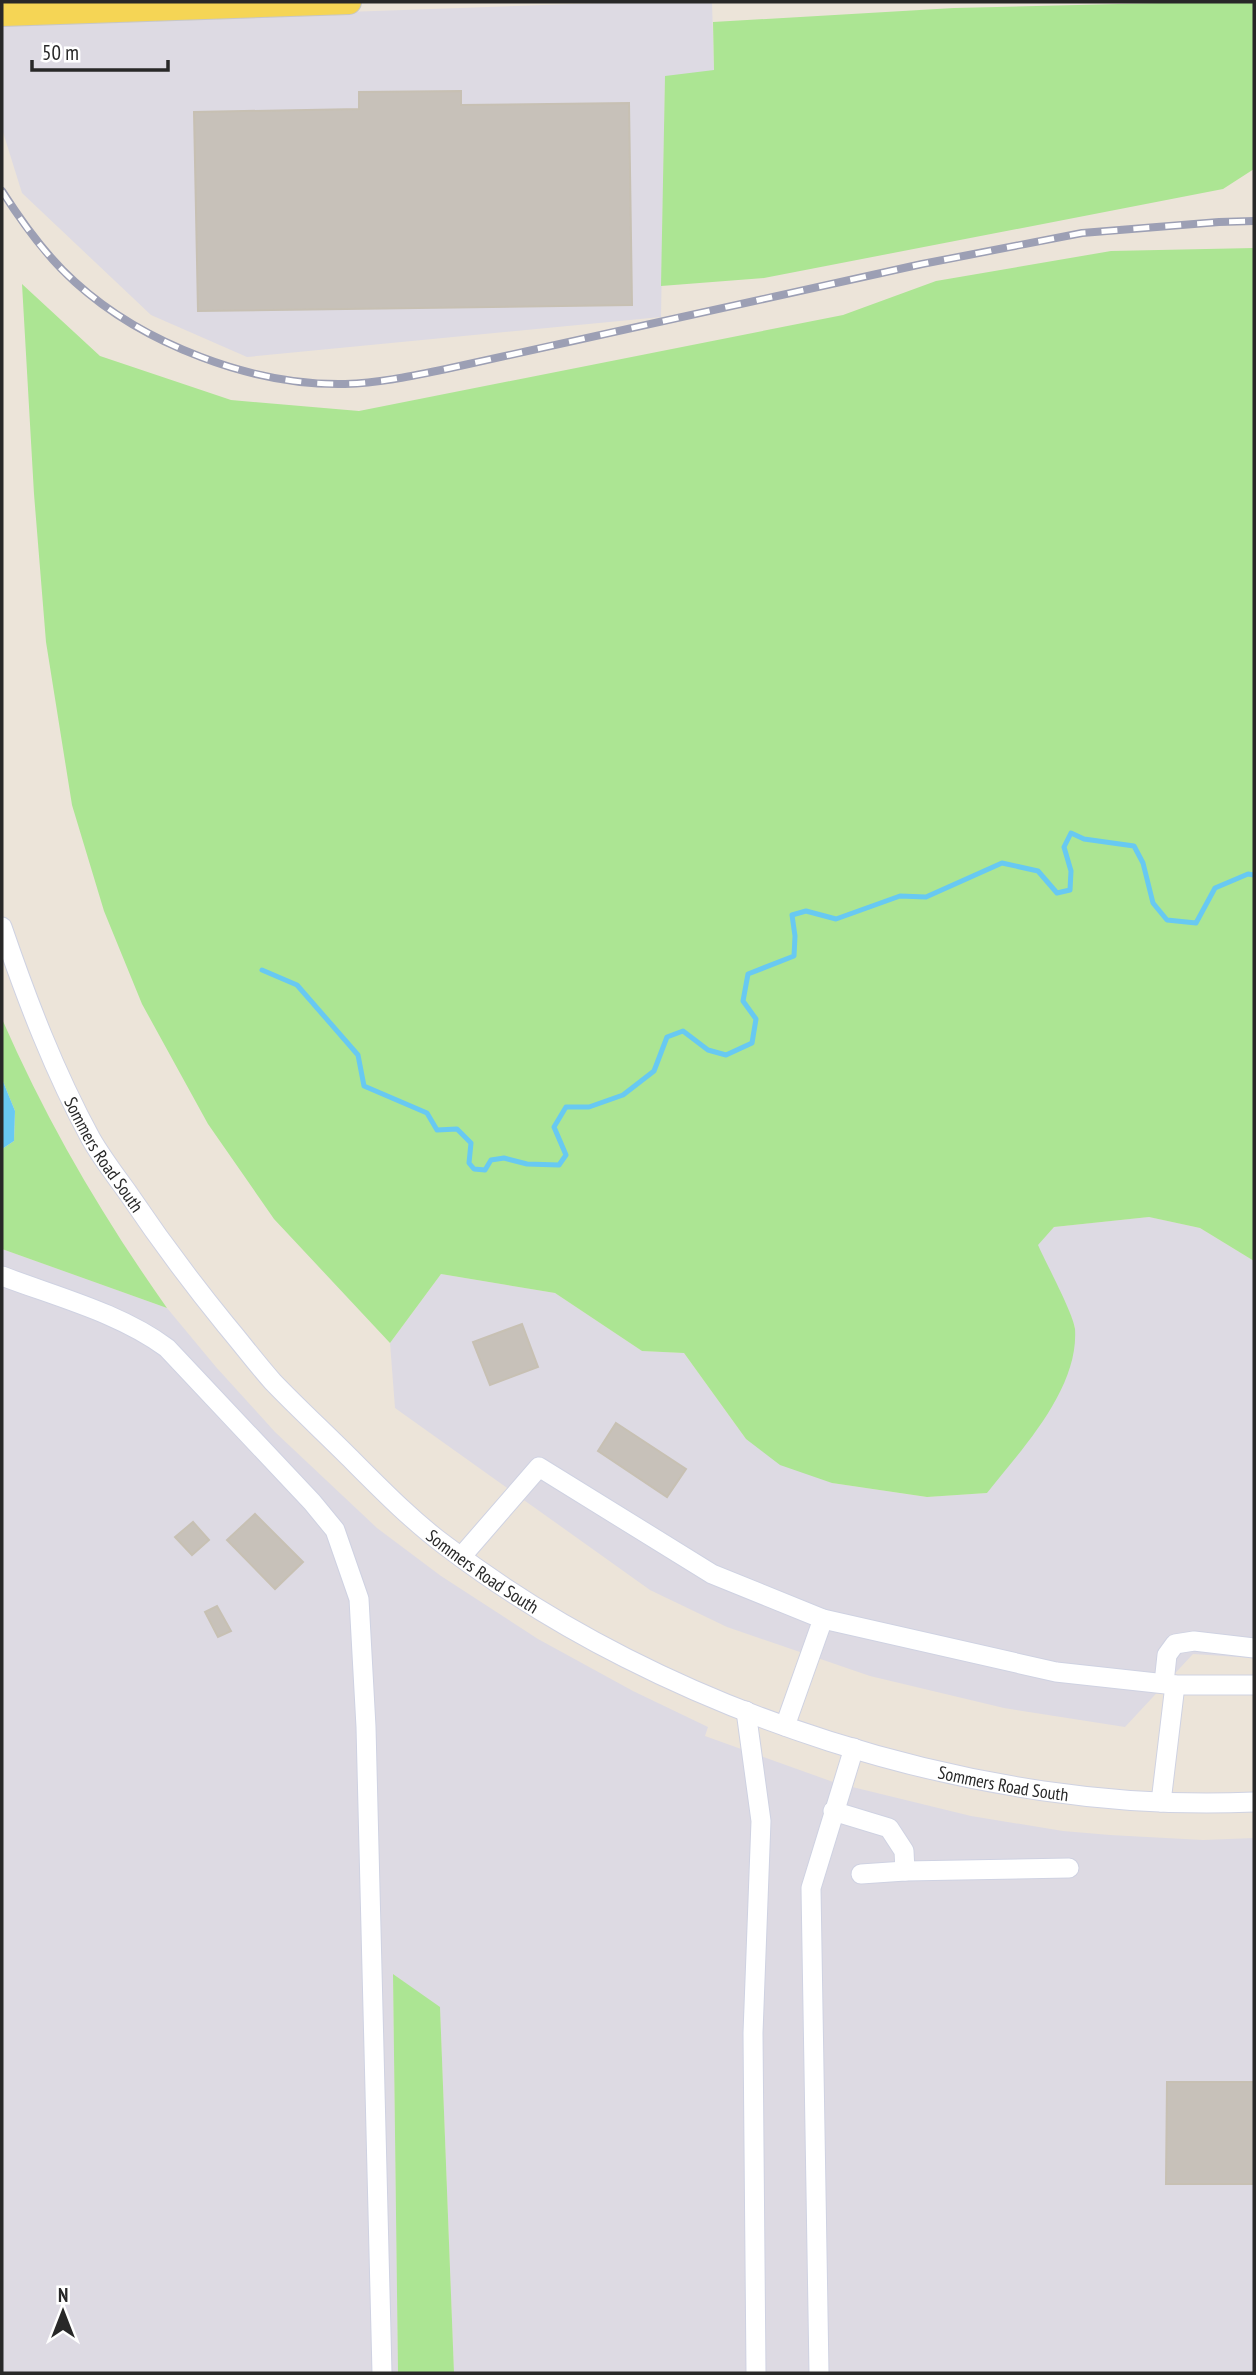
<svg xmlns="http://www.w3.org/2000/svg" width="1256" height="2375" viewBox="0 0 1256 2375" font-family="'PT Sans Narrow',sans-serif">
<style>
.industrial{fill:#dddae3}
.green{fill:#ace593}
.water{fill:#68c9f2}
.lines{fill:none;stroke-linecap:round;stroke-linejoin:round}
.stream{stroke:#68c9f2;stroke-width:5}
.building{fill:#c7c1b9;stroke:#c7c0b3;stroke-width:2}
.minor-casing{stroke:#cfd2e2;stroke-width:21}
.major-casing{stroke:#c7c7c7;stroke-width:26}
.minor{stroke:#fff;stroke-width:19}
.major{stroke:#f5d555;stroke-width:24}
.rail-casing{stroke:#9c9fb4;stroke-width:8}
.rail{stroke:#fff;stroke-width:5;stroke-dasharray:16;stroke-linecap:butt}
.labels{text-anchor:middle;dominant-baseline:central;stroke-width:6;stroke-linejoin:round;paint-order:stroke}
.street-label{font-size:18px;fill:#282828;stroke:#fff}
</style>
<rect width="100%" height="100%" fill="#ece4d9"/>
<!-- industrial -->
<path class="industrial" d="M630,2h82l2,69 -49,6 -4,240 -414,40 -96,-42 -129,-122 -20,-64v-105z
M1149,1217l51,11 54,33v397l-61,-4 -68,73 -121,-19 -134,-32 -143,-49 -77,-37 -255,-182 -5,-65 51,-69 114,19 87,58 42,2 62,86 86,44 94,14 61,-4 88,-166 -38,-82 17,-18z
M2,1249l165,59 49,59 59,65 102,96 64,48 97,63 95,52 75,36 -3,9 131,47 135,33 92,15 47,4 93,5 51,-2v535h-800l-14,-365 -47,-34 5,399h-396z"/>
<!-- green -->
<path class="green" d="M1200,2h54v167l-31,20 -459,89 -103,8 4,-210 49,-6 -1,-48 241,-14z
M1254,248v1013l-54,-33 -51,-11 -95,10 -16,18c7,16 36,70 37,84 4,60 -53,120 -88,164l-60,4 -95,-14 -52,-18 -34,-26 -62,-86 -42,-2 -87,-58 -114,-19 -51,69 -116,-124 -66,-95 -66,-120 -38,-93 -32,-106 -26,-163 -12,-148 -12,-210 78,72 131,44 128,11 484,-96 93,-34 175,-30z
M2,1019c45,103 100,197 165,289l-165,-59v-100l12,-8 1,-30 -13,-32z
M393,1974l47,33 14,366h-56z"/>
<!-- water -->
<path class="water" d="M2,1079l13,32 -1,30 -12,8z"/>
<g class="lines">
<!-- stream -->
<path class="stream" d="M262,970l35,15 61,70 6,31 63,27 10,17 20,-1 14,14 -2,20 5,6 11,1 6,-10 13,-2 23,6 32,1 7,-10 -12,-28 12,-20h23l34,-12 31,-24 13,-34 16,-6 25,19 18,5 26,-12 4,-24 -13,-18 5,-27 46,-18 1,-20 -3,-21 14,-4 30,8 64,-23 26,1 76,-34 36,8 19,22 13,-3 1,-19 -7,-24 7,-14 13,6 50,7 9,17 10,40 14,17 29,3 19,-35 33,-14 6,1"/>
</g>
<!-- building -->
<path class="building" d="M461,91v14l168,-2 3,202 -434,6 -4,-199 165,-3v-17z
M522,1324l16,43 -48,18 -17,-43z
M616,1423l70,46 -19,28 -69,-46z
M255,1514l48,48 -28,27 -48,-49z
M193,1522l16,18 -17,15 -17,-18z
M217,1606l14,25 -13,6 -13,-25z
M1167,2082h87v102h-88z"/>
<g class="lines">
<defs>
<g id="minor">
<path id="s1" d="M2,927c25,73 52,144 89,212 11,19 24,36 37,54 31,46 63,89 98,132 16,19 31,39 47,57 25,26 51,50 76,75 31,31 62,63 97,89 218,166 534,269 808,256"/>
<path d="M2,1276c55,21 118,37 165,72l145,154 23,28 24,69 7,128 16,646"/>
<path d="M461,1557l78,-90 173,107 111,45 233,53 119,13"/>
<path d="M1164,1683l3,-28 8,-11 19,-3 60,7"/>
<path d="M746,1711l15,110 -8,212 3,340"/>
<path d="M785,1726l38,-107"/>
<path d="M1161,1802l14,-117h79"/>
<path d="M833,1811l56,17 15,23 1,20 164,-3"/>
<path d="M861,1874l44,-3"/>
<path d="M819,2373l-8,-485 43,-140"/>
</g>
<path id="major" d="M2,14l347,-12"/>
</defs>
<!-- minor casing -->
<use href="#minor" class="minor-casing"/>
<!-- major casing -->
<use href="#major" class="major-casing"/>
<!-- minor -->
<use href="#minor" class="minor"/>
<!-- major -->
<use href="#major" class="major"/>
<defs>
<path id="rail" d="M2,191c21,33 44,65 73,91 68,62 178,104 270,102 35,-1 67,-8 101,-15l476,-105 160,-31 137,-11 35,-1"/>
</defs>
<!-- rail casing -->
<use href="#rail" class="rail-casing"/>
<!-- rail -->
<use href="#rail" class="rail"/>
</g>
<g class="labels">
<!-- street labels -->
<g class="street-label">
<text stroke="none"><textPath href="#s1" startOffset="250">Sommers Road South</textPath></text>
<text stroke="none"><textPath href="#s1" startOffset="817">Sommers Road South</textPath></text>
<text stroke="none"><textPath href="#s1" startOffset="1384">Sommers Road South</textPath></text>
</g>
</g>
<!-- border -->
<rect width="1256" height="2375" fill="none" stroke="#282828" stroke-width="7"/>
<!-- north arrow -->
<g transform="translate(63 2312)" stroke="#ffffff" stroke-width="5" paint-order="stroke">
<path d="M0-5L12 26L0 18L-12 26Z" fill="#282828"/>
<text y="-10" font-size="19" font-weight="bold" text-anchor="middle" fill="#282828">N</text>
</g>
<!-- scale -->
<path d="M32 60v10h136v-10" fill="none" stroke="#282828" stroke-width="3.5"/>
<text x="42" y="60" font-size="21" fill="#282828" stroke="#ffffff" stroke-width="5" paint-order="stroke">50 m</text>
</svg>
